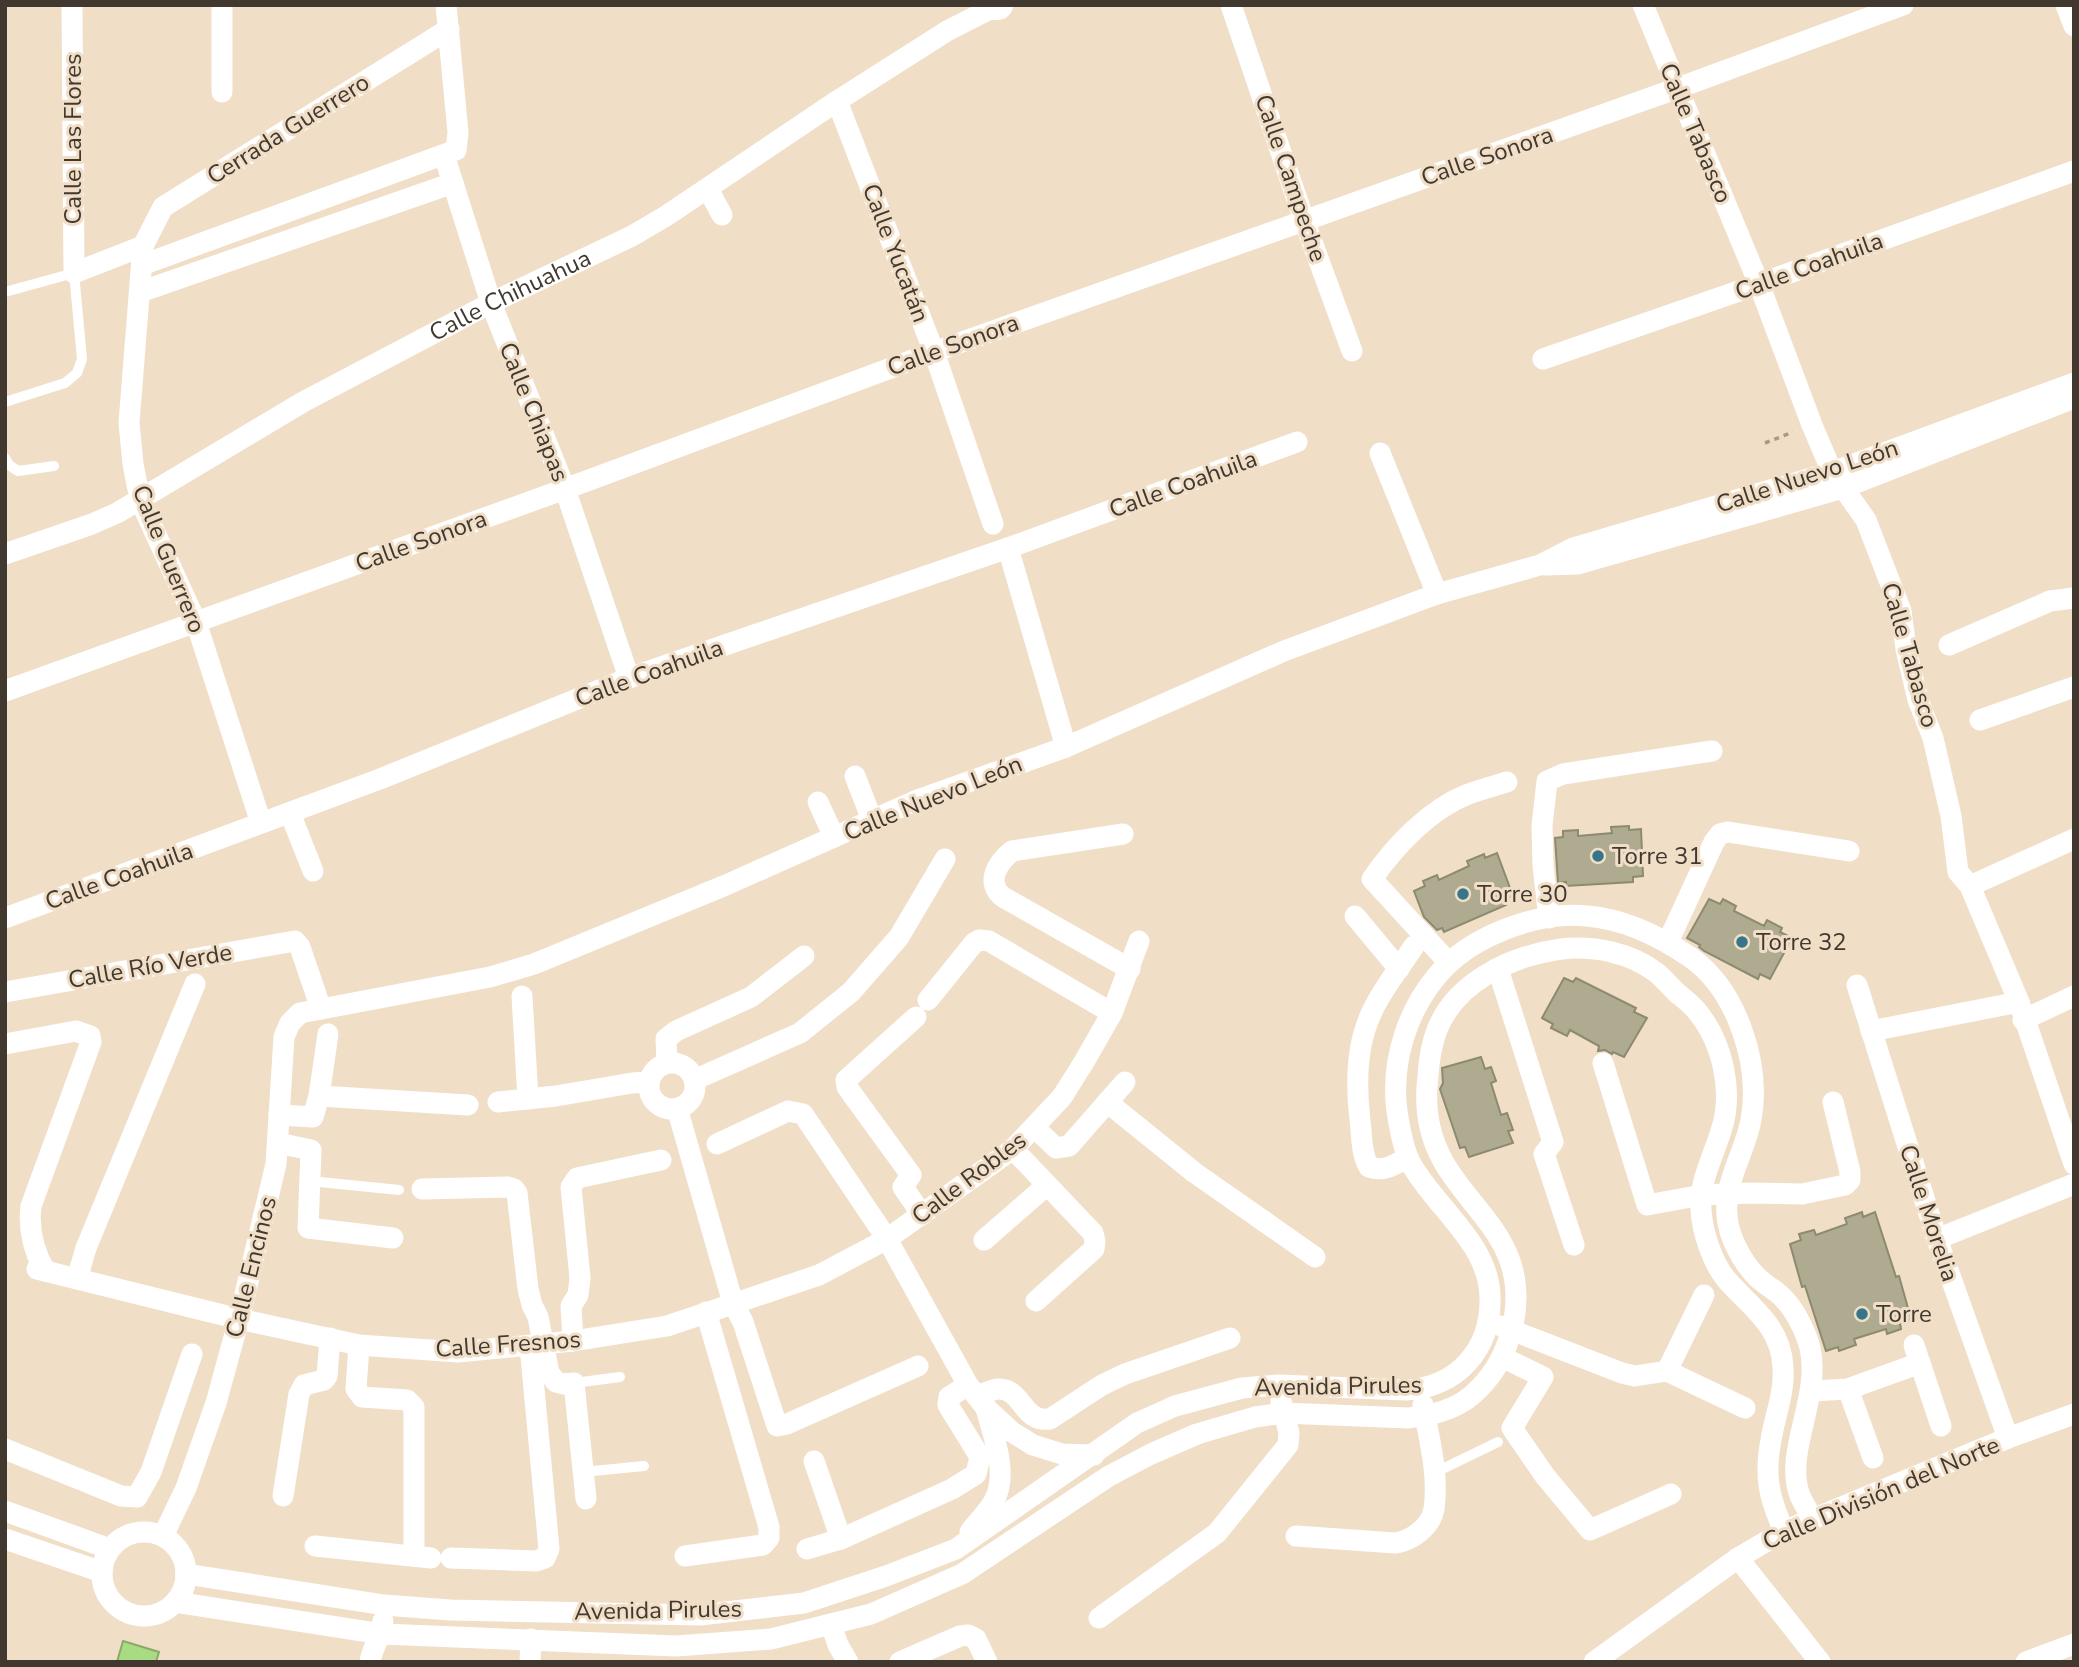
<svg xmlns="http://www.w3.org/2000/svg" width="2079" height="1667" viewBox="0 0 2079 1667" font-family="'Nunito Sans',sans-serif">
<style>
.water{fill:#a9db83;stroke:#8aaa6a;stroke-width:2}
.building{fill:#aeab90;stroke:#8c8a70;stroke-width:2}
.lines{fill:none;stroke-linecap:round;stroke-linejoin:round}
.path{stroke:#a89a88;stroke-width:3.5;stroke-dasharray:5 5;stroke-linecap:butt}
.lane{stroke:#fff;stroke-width:10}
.street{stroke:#fff;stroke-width:21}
.secondary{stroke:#fff;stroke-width:30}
.poi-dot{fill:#36758a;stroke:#f1dec7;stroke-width:2.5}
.labels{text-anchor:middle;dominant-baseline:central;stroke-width:6;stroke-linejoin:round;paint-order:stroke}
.street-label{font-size:24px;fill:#413930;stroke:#f1dec7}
.poi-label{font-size:24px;fill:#413930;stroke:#f1dec7;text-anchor:start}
</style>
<rect width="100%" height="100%" fill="#f1dec7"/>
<!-- water -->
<path class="water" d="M123,1641l36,11 -3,10h-39z"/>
<!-- building -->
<path class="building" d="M1629,826v4l12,-1 2,47 -10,1v5l-67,4v-4l-8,1 -3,-45 8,-1v-6l15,-1v6l34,-3 -1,-6z
M1497,853l16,43 -9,4 2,5 -62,27 -2,-4 -5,2 -13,-13 -10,-26 11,-5 -2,-5 14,-6 2,5 30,-14 -2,-5 17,-7 1,4z
M1709,899l11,5 3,-5 13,7 -2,5 30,15 3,-6 15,8 -2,4 12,6 -22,41 -10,-5 -2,5 -54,-28 -5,-4 1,-2 -13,-7z
M1564,978l9,4 3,-4 60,30 -2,4 13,6 -23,39 -11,-5 -1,2 -7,-4 -7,1 1,-5 -29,-16 -3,6 -16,-8 2,-4 -11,-6z
M1481,1057l4,12 6,-2 5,14 -5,2 10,32 6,-2 6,17 -5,1 5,12 -44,14 -4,-10 -5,1 -20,-59 3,-6 -1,-15z
M1862,1212l1,5 12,-5 21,65 3,-1 12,43 -11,4 1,6 -14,5 -1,-5 -32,10 2,6 -17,6 -1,-4 -12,4 -21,-65 -3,1 -12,-43 11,-4 -2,-6 15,-4 2,5 31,-11 -2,-6z"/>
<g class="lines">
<!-- path -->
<path class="path" d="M1765,443l28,-11"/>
<!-- lane -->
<path class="lane" d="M5,292l69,-19 8,86 -5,14 -12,10 -60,19
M5,458l4,7 9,6 36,-5
M310,1181l89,9
M574,1383l46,-6
M583,1472l61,-6
M1434,1473l64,-31"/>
<!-- street -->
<g class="street">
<path d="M72,5l2,268 69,-27"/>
<path d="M1231,5l73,215 48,131"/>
<path d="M1643,5l116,279 53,141 20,47 34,48 35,91 5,38 12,51 15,38 18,78 7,56 12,14 49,116 55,162"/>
<path d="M2066,5l8,21"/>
<path d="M222,92v-87"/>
<path d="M837,101l97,251 59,172"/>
<path d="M444,155l47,148 74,186 64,189"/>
<path d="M708,189l14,26"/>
<path d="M142,265l314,-115 2,-17 -12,-128"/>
<path d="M140,292l313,-109"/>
<path d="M1543,359l216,-75 315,-113"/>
<path d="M1380,453l57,141"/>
<path d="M1008,548l58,199"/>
<path id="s1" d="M5,554l87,-30 25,-11 186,-111 188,-99 141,-67 34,-20 171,-115 110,-70 47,-24"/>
<path d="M1545,565l33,-1 265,-76 231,-90"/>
<path d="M1949,645l101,-44 24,-3"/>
<path d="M5,691l560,-202 369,-137 744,-264 225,-83"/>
<path d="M1980,720l94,-33"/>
<path d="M855,776l17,44"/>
<path d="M818,802l16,35"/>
<path d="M290,813l23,58"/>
<path d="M261,823l-65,-201 -56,-122 -7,-36 -4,-41 14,-177 20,-39 286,-178"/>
<path d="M1123,834l-111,17c-15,12 -27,32 -9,46l127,72"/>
<path d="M1970,886l104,-47"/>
<path d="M1355,916l44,53"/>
<path d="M5,918l375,-139 249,-101 379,-130 289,-106"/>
<path d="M1549,918l-6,-52 -1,-40 5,-45 16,-7 149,-23"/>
<path d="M1668,942l46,-100 6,-8 8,-2 121,19"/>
<path d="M1449,963l-77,-84c23,-33 57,-69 94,-84 13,-5 28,-9 41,-13"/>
<path d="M1498,969l55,173 -9,12 30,91"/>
<path d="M1857,985l80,254 71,199"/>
<path d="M5,992l290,-51 5,6 21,62"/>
<path d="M522,996l6,103"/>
<path d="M928,1000l46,-57 5,-3 10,1 123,72"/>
<path d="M916,1017l-70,63 1,7 64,88 -8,12 19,28"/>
<path d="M2023,1020l51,-24"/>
<path d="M1871,1031l148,-29"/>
<path d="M5,1044l71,-13 14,5 1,6 -60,164c-3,24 2,44 14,65"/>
<path d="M667,1063l-1,-24 10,-8 75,-34 53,-41"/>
<path d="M1603,1063l44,142 55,-10 48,-2 52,1 43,-9 5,-5v-8l-17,-70"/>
<circle cx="672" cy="1086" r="23"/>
<path d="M694,1080l106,-47 51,-41 48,-55 46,-78"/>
<path d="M319,1096l149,9"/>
<path d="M498,1102l58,-6 76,-13 17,-1"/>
<path d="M1107,1102l88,71 120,84"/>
<path d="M677,1108l56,195 10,19 34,104 10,-2 131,-58"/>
<path d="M279,1115l34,2 6,-21 9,-62"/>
<path d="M1035,1128l21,20 13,-2 56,-64"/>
<path d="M278,1143l33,7 -3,78 85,10"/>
<path d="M717,1144l71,-33 15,3 84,125 81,146 18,23 26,24 21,13 29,9 32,1"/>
<path d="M1013,1149l80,84 2,8 -1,8 -58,52"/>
<path d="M1407,1158c-13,7 -23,14 -38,9 -8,-14 -7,-31 -9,-47 -4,-34 -4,-74 11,-106 10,-24 29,-46 43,-68"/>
<path d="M422,1189l86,-2 6,2 3,4 11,96 4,16 6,12 11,56 7,9 8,2 10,-1 12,116"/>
<path d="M1937,1239l137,-55"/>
<path d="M984,1240l63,-55"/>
<path d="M37,1269l202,50 120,26 99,7 115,-11 94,-15 152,-51 68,-36 126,-90 49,-52 22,-35 28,-49 27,-72"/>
<path d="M77,1279l9,-31 109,-264"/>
<path d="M1501,1326l121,47 13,3 32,-5 78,37"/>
<path d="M573,1341l-2,-35 7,-11 2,-17 -9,-91 6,-9 84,-18"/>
<path d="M359,1345l-3,44 6,8 45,3 7,7v149"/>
<path d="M1914,1345l27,81"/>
<path d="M1502,1357l41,20 -31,51 33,48 45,54 81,-36"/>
<path d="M1667,1371l37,-76"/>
<path d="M1848,1389l25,69"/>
<path d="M1812,1391l36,-2 72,-26"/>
<path d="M978,1396c6,-2 14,-7 21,-7 24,0 23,34 51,30l52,-34 23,-11 105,-36"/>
<path d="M5,1449l116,47 16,1 14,-25 41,-118"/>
<path d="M814,1461l27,78"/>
<path d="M283,1496l16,-102 5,-9 20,-5 3,-4 3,-38"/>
<path d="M5,1511l105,38"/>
<path d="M970,1532c7,-10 18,-20 24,-31 15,-28 -1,-65 -8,-93"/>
<circle cx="144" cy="1574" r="42"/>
<path d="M163,1536l23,-48 30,-85 23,-84 37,-155 8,-127 6,-14 10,-10 190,-36 44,-13 192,-79 189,-84 151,-54 218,-96 153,-57 103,-29 33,-17 259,-76 242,-89"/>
<path d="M1296,1536l99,7c16,-2 36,-16 39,-34 5,-34 -5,-71 -11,-104"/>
<path d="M5,1539l97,33"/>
<path d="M315,1546l116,12"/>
<path d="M807,1549l34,-10 111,-50 24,-15 4,-17 -32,-52 1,-8 19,-12"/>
<path d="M685,1556l78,-11 6,-7v-11l-63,-215"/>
<path d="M451,1558l85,3 9,-3 4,-9 -19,-203"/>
<path d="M1738,1558l82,104"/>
<path d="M186,1574l198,31 66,5 250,5 104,-12 82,-27 70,-27 181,-126 38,-17 67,-18 36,-3 128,5c52,-3 85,-41 84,-92 0,-55 -56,-91 -80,-136 -7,-13 -13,-46 -14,-61 -3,-44 12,-90 40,-124 32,-40 100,-66 151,-61 38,3 72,20 103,41 47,33 71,107 61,163 -6,32 -27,62 -24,95 1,21 15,47 30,62 8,8 19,13 27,22 11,11 22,33 26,49 11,49 -25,102 -11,145 3,9 9,17 13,25"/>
<path d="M175,1602l207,32 294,12 95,-7 100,-25 91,-40 147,-98 42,-22 46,-20 58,-17 28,-4 125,5c21,-2 46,-8 63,-22 37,-31 55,-88 39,-135 -14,-39 -47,-64 -67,-100 -15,-27 -19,-54 -15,-85 1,-15 3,-31 9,-46 19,-49 75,-74 124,-81 33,-4 70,4 96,24 7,6 13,13 19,19 7,6 15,12 20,18 27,32 38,82 25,121 -8,26 -22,51 -20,78 1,22 11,53 25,70 24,28 55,46 57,88 2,25 -8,48 -12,73 -7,36 -2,58 13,91"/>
<path d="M1099,1618l118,-85 71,-88 1,-12 -8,-32"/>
<path d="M831,1624l7,21 10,17"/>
<path d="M370,1662c2,-16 12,-24 13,-41"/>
<path d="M530,1662l1,-23"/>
<path d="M900,1662l60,-26 8,-1 8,4 11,23"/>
<path d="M1594,1662l144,-104 46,-27 224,-93 66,-24"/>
<path d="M2026,1662l48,-18"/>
</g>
<!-- secondary -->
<path class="secondary" d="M994,5h4"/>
</g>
<!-- markers -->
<g class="poi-dot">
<circle cx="1598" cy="856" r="7"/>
<circle cx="1463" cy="894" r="7"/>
<circle cx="1742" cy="942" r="7"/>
<circle cx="1862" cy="1314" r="7"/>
</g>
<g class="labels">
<!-- street labels -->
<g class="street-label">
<text transform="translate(288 129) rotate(-32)">Cerrada Guerrero</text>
<text transform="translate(1696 133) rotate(67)">Calle Tabasco</text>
<text transform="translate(73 139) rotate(-90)">Calle Las Flores</text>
<text transform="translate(1487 156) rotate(-19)">Calle Sonora</text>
<text transform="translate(1291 178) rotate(71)">Calle Campeche</text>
<text transform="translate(896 253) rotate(69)">Calle Yucatán</text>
<text transform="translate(1809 266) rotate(-20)">Calle Coahuila</text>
<text stroke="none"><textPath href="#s1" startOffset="569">Calle Chihuahua</textPath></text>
<text transform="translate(953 345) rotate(-20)">Calle Sonora</text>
<text transform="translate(534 412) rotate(68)">Calle Chiapas</text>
<text transform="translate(1807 476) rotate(-18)">Calle Nuevo León</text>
<text transform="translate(1183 484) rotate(-20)">Calle Coahuila</text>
<text transform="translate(421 541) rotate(-20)">Calle Sonora</text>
<text transform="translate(169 559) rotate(68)">Calle Guerrero</text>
<text transform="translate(1910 655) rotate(74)">Calle Tabasco</text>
<text transform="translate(649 673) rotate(-20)">Calle Coahuila</text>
<text transform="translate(933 798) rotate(-22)">Calle Nuevo León</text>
<text transform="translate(119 876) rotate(-20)">Calle Coahuila</text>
<text transform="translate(150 966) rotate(-10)">Calle Río Verde</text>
<text transform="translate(969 1178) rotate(-37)">Calle Robles</text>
<text transform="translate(1929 1213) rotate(72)">Calle Morelia</text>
<text transform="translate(251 1267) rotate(-76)">Calle Encinos</text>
<text transform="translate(508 1344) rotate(-4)">Calle Fresnos</text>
<text transform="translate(1338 1386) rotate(-1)">Avenida Pirules</text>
<text transform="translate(1881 1493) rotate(-23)">Calle División del Norte</text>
<text transform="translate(658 1610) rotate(-1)">Avenida Pirules</text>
</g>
<!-- poi labels -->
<g class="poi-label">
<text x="1612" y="856">Torre 31</text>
<text x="1477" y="894">Torre 30</text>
<text x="1756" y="942">Torre 32</text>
<text x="1876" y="1314">Torre</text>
</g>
</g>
<!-- border -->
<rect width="2079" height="1667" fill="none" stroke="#413930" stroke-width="14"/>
</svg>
